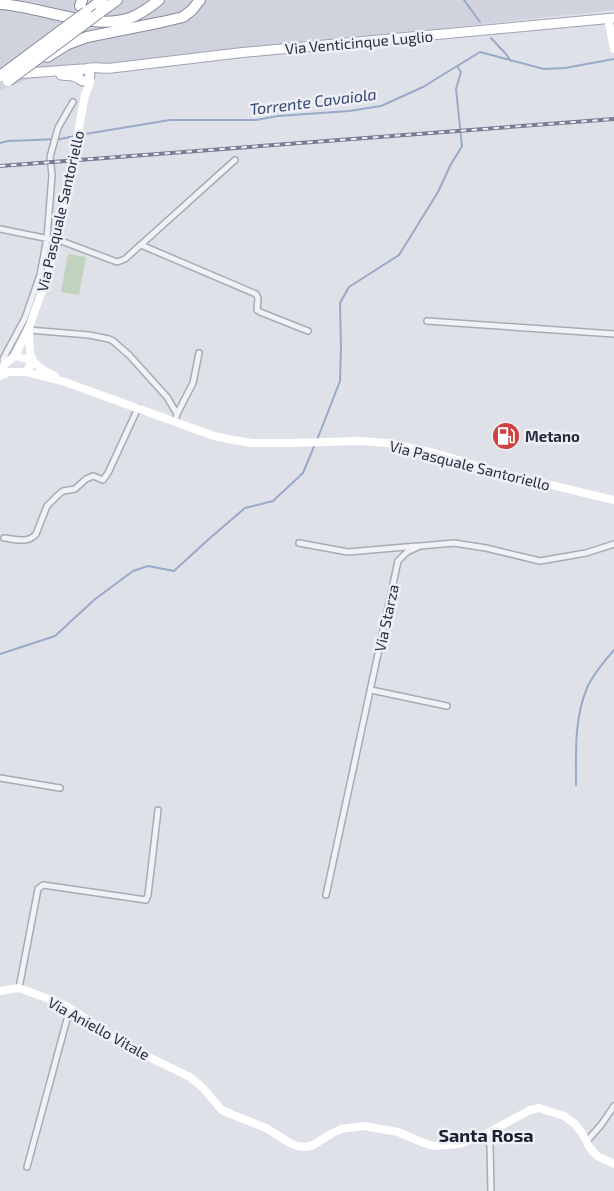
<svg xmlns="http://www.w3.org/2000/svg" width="614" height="1191" viewBox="0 0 614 1191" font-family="'Exo 2',sans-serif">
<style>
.built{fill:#d0d3dd}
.green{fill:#c1d2bf}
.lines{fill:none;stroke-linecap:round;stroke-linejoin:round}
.stream{stroke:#99a9c8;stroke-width:2}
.street-casing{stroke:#a7abb5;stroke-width:8}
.primary-casing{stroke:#9ea3b4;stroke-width:11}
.highway-casing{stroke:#868c9f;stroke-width:12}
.street{stroke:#f1f2f6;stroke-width:5}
.secondary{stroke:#fff;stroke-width:8}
.primary{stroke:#fff;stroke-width:9}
.highway{stroke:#fff;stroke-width:10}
.rail-casing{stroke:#787e92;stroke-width:4}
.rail{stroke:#eef0f6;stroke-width:2;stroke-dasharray:5.5;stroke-linecap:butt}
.highway-bridge-casing{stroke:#868c9f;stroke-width:12;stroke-linecap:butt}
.secondary-bridge{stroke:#fff;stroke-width:8}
.highway-bridge{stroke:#fff;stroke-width:10}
.labels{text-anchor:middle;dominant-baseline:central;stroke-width:5;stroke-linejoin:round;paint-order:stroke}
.street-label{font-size:15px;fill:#272c3f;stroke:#eef0f6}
.poi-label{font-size:15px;font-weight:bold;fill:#272c3f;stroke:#eef0f6;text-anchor:start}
.water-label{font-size:16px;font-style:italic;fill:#314573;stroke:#eef0f6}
.quarter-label{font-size:18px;font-weight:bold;fill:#1a1e30;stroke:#eef0f6}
</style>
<rect width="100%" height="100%" fill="#dee1e8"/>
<!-- built -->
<path class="built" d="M0,0h614v10l-560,60 -54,20z"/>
<!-- green -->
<path class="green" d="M68,254l18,3 -7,38 -18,-3z"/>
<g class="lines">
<!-- stream -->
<path class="stream" d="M464,0l16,22
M491,38l14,15 6,8
M79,135l91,-15h86l22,-4 71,-5 32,-5 42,-19 57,-35 64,17 21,-1 49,-9
M0,143l8,-2 52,-2 15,-3
M317,440l23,-59 1,-34 -1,-44 9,-16 50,-32 39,-63 12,-26 12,-20 -6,-57 5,-17 -4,-6
M0,654l55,-18 39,-36 39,-29 15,-5 26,5 36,-33 35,-30 28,-7 30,-28 12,-29
M576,785c0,-32 -2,-66 11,-97 6,-14 17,-26 27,-38"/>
<defs>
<path id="street" d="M0,229l64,13 53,20 8,-3 110,-99
M141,245l115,49 2,4 -1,12 3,2 48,19
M427,321l187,13
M29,330l60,5 20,4 4,2 16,14 38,42 10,17 -2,8
M3,367v-8l22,-41 15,-43 7,-37 5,-63 -2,-18 8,-29 9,-16 6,-10
M177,414l16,-31 6,-30
M4,538c11,1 24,6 32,-4l11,-28 11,-11 5,-4 12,-2 11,-10 7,-3 10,4 5,-7 30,-65
M299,543l49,9 69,-6
M371,690l76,16
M0,778l60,10
M326,895l72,-334 9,-9 13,-6 34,-3 32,5 54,13 46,-8 28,-9
M19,988l19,-99 5,-4 103,15 2,-5 10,-85
M486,1134l4,12 1,45
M586,1142l15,-17 13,-19
M27,1167l43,-159"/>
<path id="primary" d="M78 75a6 6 0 1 1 12 0a6 6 0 1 1-12 0Z
M85,69c10,-3 17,0 27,-1l126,-15 376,-35
M15,74l66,-5
M61,75l12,1 7,3"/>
<path id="highway" d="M0,4c39,2 93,27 130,14 11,-4 20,-11 29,-18
M80,6l2,-6
M86,12l16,-12
M99,13l18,-13
M47,57l21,-13 19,-7 75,-15 21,-5 9,-7 8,-10"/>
</defs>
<!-- street casing -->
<use href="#street" class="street-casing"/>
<!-- primary casing -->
<use href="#primary" class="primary-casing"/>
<!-- highway casing -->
<use href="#highway" class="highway-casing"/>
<!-- street -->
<use href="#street" class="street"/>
<!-- secondary -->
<path class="secondary" d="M608,19l6,30
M85,95l5,-12v-6
M15,356l18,5 10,9 12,6
M0,371l6,-8 9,-7 15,-31 4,-12
M26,372l7,-11 -3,-8 -1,-23
M0,376l9,-4h17l39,10 149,54 19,4 19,3h39l68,-2 29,2 47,10 66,20 113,27
M0,991l19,-3 41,15 10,5 56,38 64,31 12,10 20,23 11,5 33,13 24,15 7,3 8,1 8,-2 18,-11 10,-5 23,-3 34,6 26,11 10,3 25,-2 27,-10 44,-24 9,-2 25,8 11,8 7,9 7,14 8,9 17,8"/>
<!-- primary -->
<use href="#primary" class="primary"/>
<!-- highway -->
<use href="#highway" class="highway"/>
<defs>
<path id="rail" d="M0,166l614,-47"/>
</defs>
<!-- rail casing -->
<use href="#rail" class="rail-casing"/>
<!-- rail -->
<use href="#rail" class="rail"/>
<defs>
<path id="highway-bridge" d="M0,76l86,-64
M8,81l91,-68"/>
</defs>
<!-- highway-bridge casing -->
<use href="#highway-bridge" class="highway-bridge-casing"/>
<!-- secondary-bridge -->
<path class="secondary-bridge" d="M34,313c27,-70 37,-145 51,-218"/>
<!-- highway-bridge -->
<use href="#highway-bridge" class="highway-bridge"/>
</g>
<!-- icons -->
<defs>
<symbol id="fuel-disc" viewBox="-11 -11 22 22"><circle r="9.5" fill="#cf4242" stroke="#eef0f6"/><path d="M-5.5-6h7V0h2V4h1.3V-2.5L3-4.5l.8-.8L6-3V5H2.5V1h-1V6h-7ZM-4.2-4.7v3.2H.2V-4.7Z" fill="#fff"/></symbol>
</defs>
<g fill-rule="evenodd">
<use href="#fuel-disc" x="490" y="420" width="32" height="32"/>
</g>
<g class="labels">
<!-- street labels -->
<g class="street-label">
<text transform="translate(359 42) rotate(-5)">Via Venticinque Luglio</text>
<text transform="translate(60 211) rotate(-77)">Via Pasquale Santoriello</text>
<text transform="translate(470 465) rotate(14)">Via Pasquale Santoriello</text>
<text transform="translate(386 618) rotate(-78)">Via Starza</text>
<text transform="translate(99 1028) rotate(29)">Via Aniello Vitale</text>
</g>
<!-- poi labels -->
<g class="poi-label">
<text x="525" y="436">Metano</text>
</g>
<!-- water labels -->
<g class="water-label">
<text transform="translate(313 101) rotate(-7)">Torrente Cavaiola</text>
</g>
<!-- quarter labels -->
<g class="quarter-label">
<text x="486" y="1135">Santa Rosa</text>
</g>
</g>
</svg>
